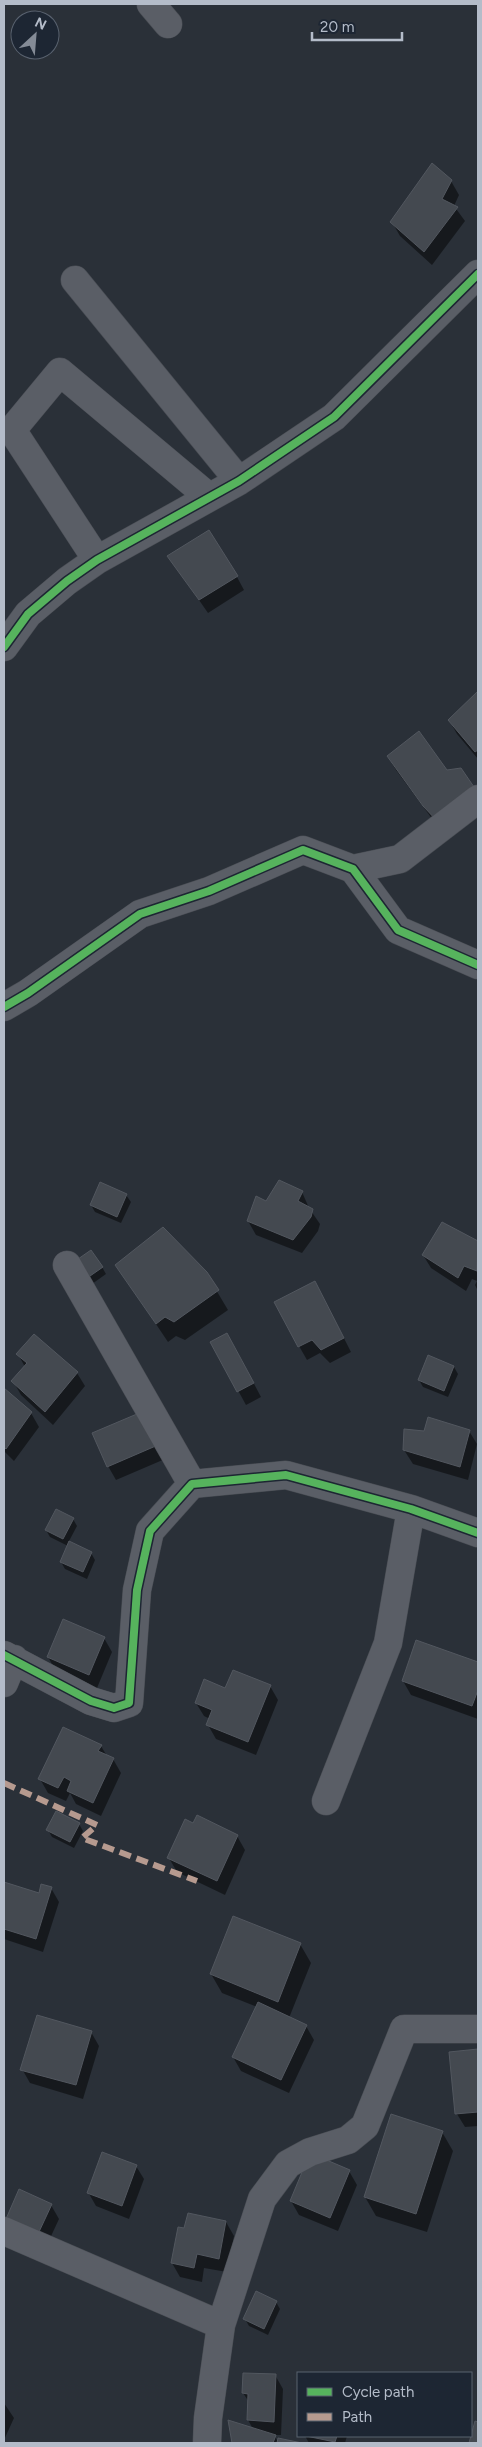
<svg xmlns="http://www.w3.org/2000/svg" width="482" height="2447" viewBox="0 0 482 2447" font-family="Figtree,sans-serif">
<style>
.shadow{fill:#0007}
.building{fill:#444950;stroke:#52575f}
.lines{fill:none;stroke-linecap:round;stroke-linejoin:round}
.minor-casing{stroke:#484c53;stroke-width:29}
.minor{stroke:#5a5e66;stroke-width:28}
.quiet{stroke:#b69a8f;stroke-width:6;stroke-dasharray:12 6;stroke-linecap:butt}
.cycleway-casing{stroke:#1d2633;stroke-width:11}
.cycleway{stroke:#56b35d;stroke-width:8}
</style>
<rect width="100%" height="100%" fill="#2a3038"/>
<!-- shadow -->
<path class="shadow" d="M451,181l8,14 -5,11 11,15 -33,44 -32,-29 -8,-14z
M169,557l68,20 7,13 -36,23z
M478,693v66l-21,-25 -8,-14z
M388,757l59,14 -14,49 -37,-50z
M302,1192l7,16 11,16 -2,7 -16,22 -46,-18 -8,-14 19,-18z
M126,1195l5,7 -10,21 -26,-11 -4,-7z
M443,1223l35,19v49l-3,-6 2,-4 -5,-2 -6,12 -35,-23 -8,-13z
M117,1266l89,7 22,37 -43,30 -9,-4 -8,6z
M102,1267l4,7 -21,15 -11,-15z
M323,1297l28,55 -21,11 -10,-10 -13,7 -8,-14z
M212,1343l23,5 26,49 -15,8z
M18,1354l59,19 8,13 -32,39 -32,-30 -8,-14 12,-14z
M454,1367l4,7 -10,23 -25,-10 -4,-7z
M4,1390l27,23 8,14 -25,34 -10,-10z
M143,1413l22,46 -49,21 -8,-14z
M469,1431l8,13 -9,36 -55,-16 -9,-14 21,-18z
M73,1519l4,7 -9,17 23,10 4,7 -8,19 -22,-10 -4,-7 7,-16 -18,-9 -4,-7z
M104,1638l8,14 -15,36 -41,-17 -8,-14z
M417,1642l61,22v55l-67,-24 -8,-14z
M270,1686l8,14 -22,55 -40,-16 -8,-14 2,-6 -6,-3 -8,-13 30,-13z
M101,1746l6,10 6,3 8,14 -20,43 -25,-12 -6,-11 -4,8 -18,-8 -8,-14z
M79,1824l4,7 -9,17 -22,-11 -4,-7z
M237,1836l8,14 -20,45 -48,-23 -8,-14z
M4,1883l35,11 12,-6 8,14 -16,50 -39,-13z
M300,1944l11,19 -22,55 17,8 8,14 -25,53 -48,-22 -8,-14 24,-50 -35,-14 -11,-19z
M91,2032l8,14 -16,53 -53,-16 -8,-14z
M478,2050v76l-13,1 -8,-13 -6,-61z
M442,2132l11,19 -26,81 -51,-16 -11,-19z
M136,2166l8,13 -15,40 -33,-13 -8,-14z
M349,2171l8,14 -19,46 -39,-16 -8,-14z
M20,2191l31,14 8,14 -13,28z
M226,2222l8,14 -7,36 -23,-4 -2,14 -22,-5 -8,-14 13,-34z
M276,2302l4,7 -12,26 -19,-9 -4,-7z
M275,2375l8,14 -2,46h-7l4,7 1,-2 17,3h-63l-3,-21 23,7 -5,-9 1,-18 -6,-9z
M4,2403l10,15 -10,22z
M305,2436h42l-2,7h-36z"/>
<!-- building -->
<path class="building" d="M432,163l20,17 -10,19 16,8 -34,45 -34,-30z
M209,530l29,46 -39,24 -32,-44z
M478,691v59l-3,2 -27,-32z
M419,731l28,39 14,-2 13,19 -36,35 -15,-16 -36,-50z
M279,1180l24,11 -5,10 15,8 -2,8 -18,23 -46,-19 9,-25 10,5z
M100,1182l27,12 -10,23 -27,-12z
M442,1222l36,19 -1,30 -13,-5 -6,12 -36,-23z
M163,1227l44,45 12,18 -45,32 -9,-5 -9,7 -41,-59z
M91,1250l12,17 -23,16 -12,-17z
M315,1281l29,57 -23,12 -9,-10 -14,7 -24,-45z
M227,1333l27,50 -17,9 -27,-50z
M34,1334l44,38 -33,40 -34,-31 16,-18 -11,-9z
M428,1355l26,11 -10,25 -26,-11z
M4,1388l28,24 -26,37 -2,-2z
M144,1411l14,34 -51,22 -15,-34z
M428,1417l42,13 -10,37 -57,-17 1,-21 20,2z
M56,1509l18,9 -11,21 -18,-9z
M69,1541l23,11 -9,20 -23,-10z
M63,1619l42,18 -16,38 -42,-18z
M416,1640l62,22v28l-6,16 -70,-25z
M233,1670l38,15 -23,57 -42,-17 6,-15 -17,-7 9,-24 21,9z
M63,1727l39,18 -4,6 16,7 -21,45 -26,-12 4,-10 -7,-4 -6,11 -20,-9z
M56,1811l24,12 -10,19 -24,-12z
M197,1815l41,20 -21,46 -50,-23 18,-39 8,4z
M4,1882l35,11 2,-9 11,3 -16,52 -32,-10z
M233,1916l68,27 -23,59 -68,-28z
M258,2002l49,23 -26,55 -49,-23z
M37,2015l55,16 -16,54 -56,-15z
M478,2049v63l-23,2 -6,-62z
M391,2114l52,17 -27,83 -52,-17z
M102,2152l35,13 -15,41 -35,-13z
M310,2153l40,17 -20,48 -40,-17z
M19,2189l33,15 -14,30 -32,-15z
M188,2213l38,8 -7,38 -22,-5 -3,14 -23,-5 7,-36 6,1z
M256,2291l21,10 -13,28 -21,-10z
M243,2373l33,1 -2,48 -27,-2 1,-26 -6,-1z
M228,2420l48,15 -3,8h-41z
M475,2421l3,1v21h-9z
M306,2436h31l-2,6z
M278,2438l24,5h-25z"/>
<g class="lines">
<defs>
<path id="minor" d="M151,4l17,20
M75,280l164,201
M97,560l-85,-130 48,-58 149,125
M4,647l24,-33 39,-33 30,-21 142,-79 95,-64 144,-143
M353,869l47,-10 78,-60
M4,1007l24,-14 112,-79 69,-23 94,-41 50,19 45,61 80,35
M67,1265l125,219
M4,1655l87,46 23,7 15,-5 8,-113 13,-59 42,-47 94,-9 125,34 67,24
M4,1683l10,-24
M326,1801l62,-158 23,-134
M4,2231l217,94 -13,93 -1,25
M221,2325l41,-126 26,-35 22,-12 38,-12 17,-14 39,-97h74"/>
</defs>
<!-- minor casing -->
<use href="#minor" class="minor-casing"/>
<!-- minor -->
<use href="#minor" class="minor"/>
<!-- quiet -->
<path class="quiet" d="M4,1783l93,42 -15,13 115,43"/>
<defs>
<path id="cycleway" d="M4,647l24,-33 39,-33 30,-21 142,-79 95,-64 144,-143
M4,1007l24,-14 112,-79 69,-23 94,-41 50,19 45,61 80,35
M4,1655l87,46 23,7 15,-5 8,-113 13,-59 42,-47 94,-9 125,34 67,24"/>
</defs>
<!-- cycleway casing -->
<use href="#cycleway" class="cycleway-casing"/>
<!-- cycleway -->
<use href="#cycleway" class="cycleway"/>
</g>
<!-- border -->
<rect width="482" height="2447" fill="none" stroke="#b4bcc9" stroke-width="10"/>
<!-- legend -->
<rect x="297" y="2372" width="175" height="65" fill="#1d2633" stroke="#59626f"/>
<rect x="307" y="2388" width="25" height="8" fill="#56b35d" stroke="#59626f"/>
<text x="342" y="2397" font-size="15" fill="#b4bcc9">Cycle path</text>
<rect x="307" y="2413" width="25" height="8" fill="#b69a8f" stroke="#59626f"/>
<text x="342" y="2422" font-size="15" fill="#b4bcc9">Path</text>
<!-- north arrow -->
<g transform="translate(35 35) rotate(26)"><circle r="24" fill="#1d2633" stroke="#59626f"/>
<path d="M0-4L9 19L0 12L-9 19Z" fill="#848b96"/>
<text y="-8" font-size="14" font-weight="bold" text-anchor="middle" fill="#b4bcc9">N</text>
</g>
<!-- scale -->
<path d="M312 32v8h90v-8" fill="none" stroke="#b4bcc9" stroke-width="2.5"/>
<text x="320" y="32" font-size="15" fill="#b4bcc9" stroke="#1d2633" stroke-width="4" paint-order="stroke">20 m</text>
</svg>
